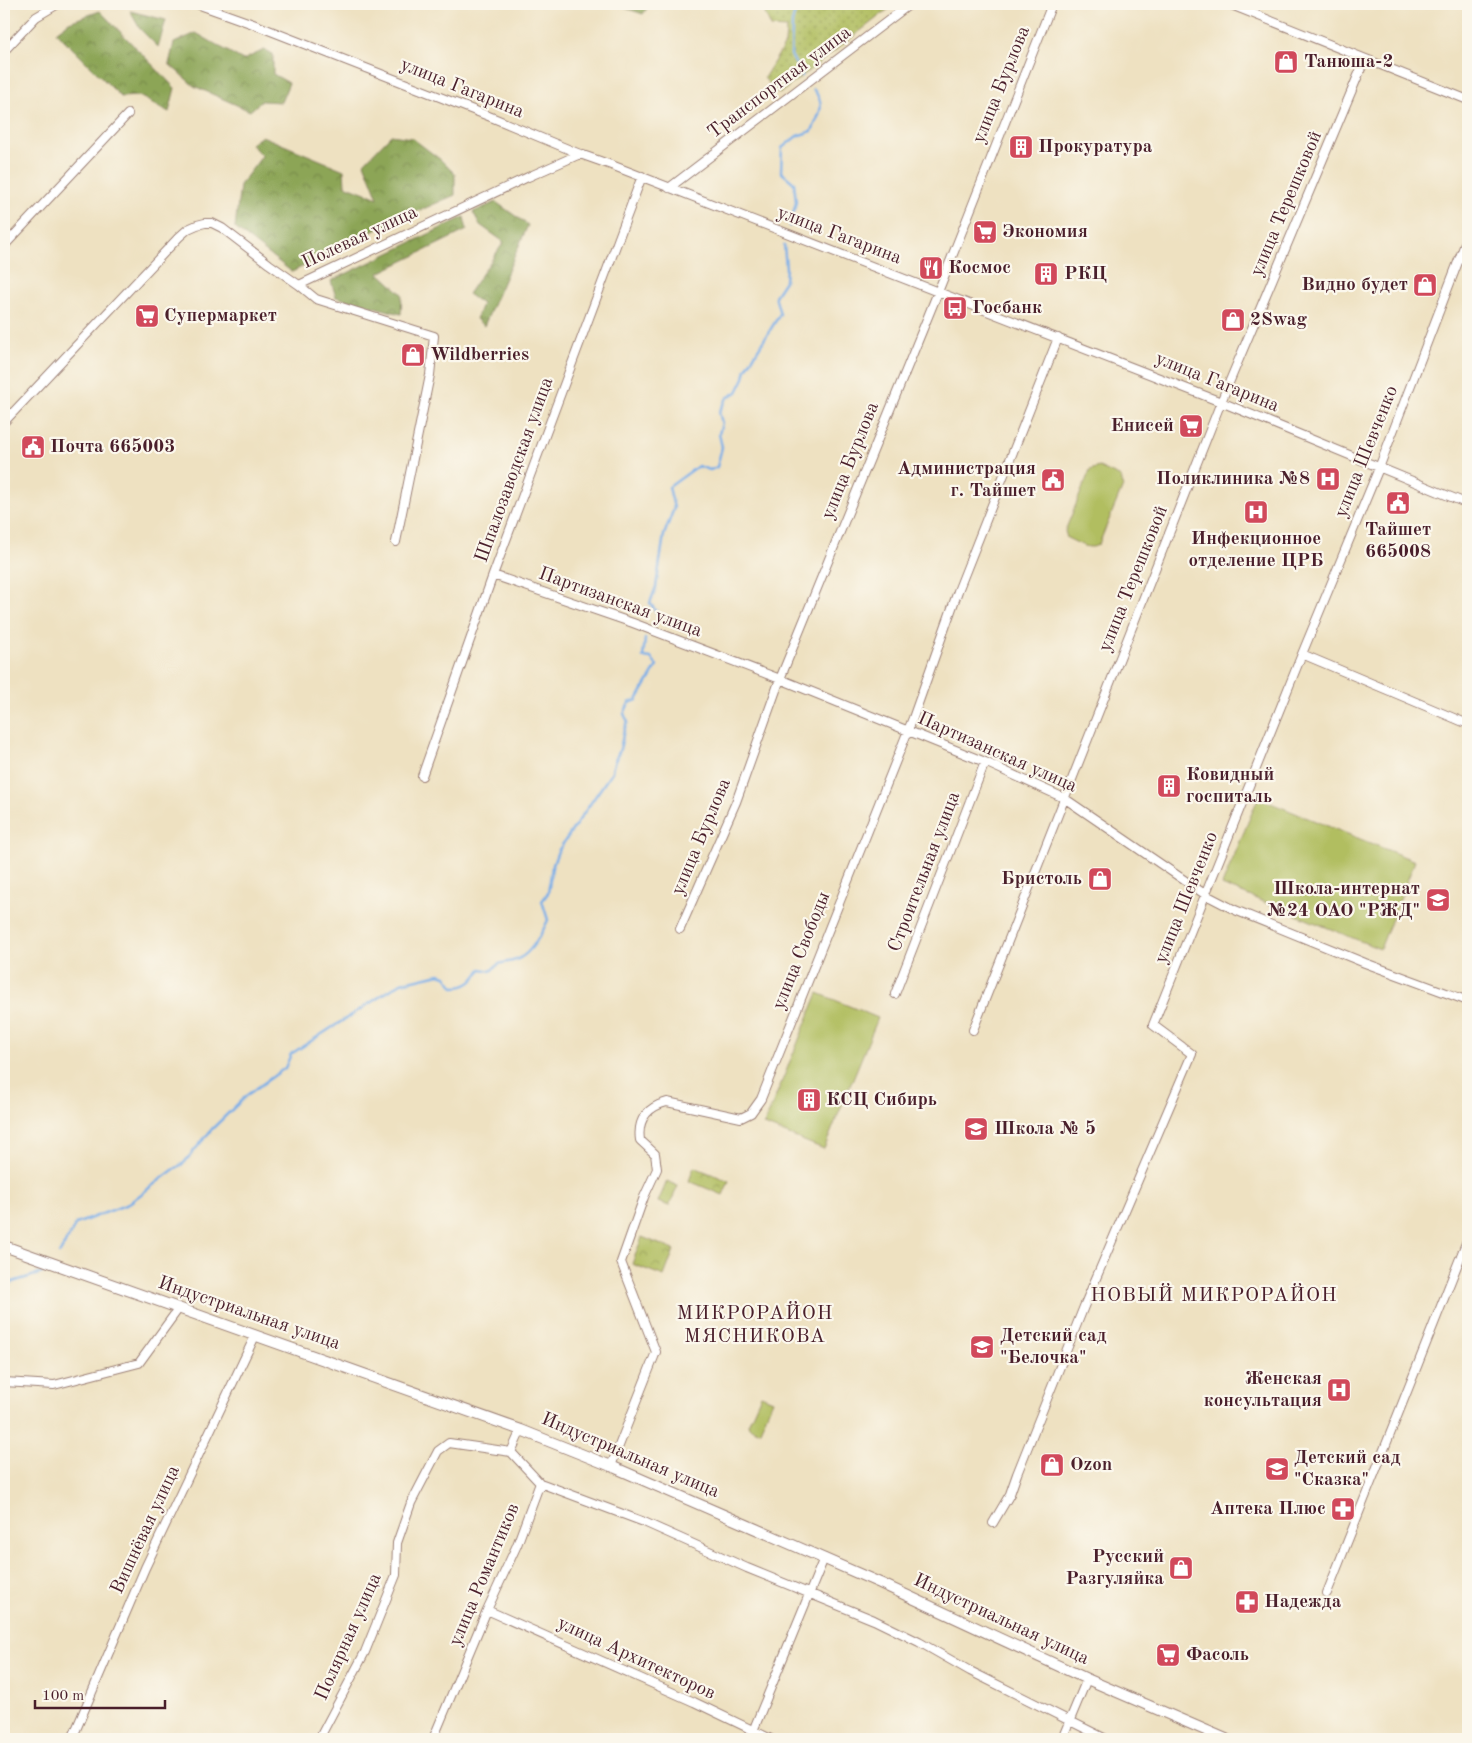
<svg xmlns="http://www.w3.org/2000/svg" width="1472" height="1743" viewBox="0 0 1472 1743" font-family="'Old Standard TT',serif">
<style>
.grass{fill:url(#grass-dots);stroke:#7e6e46}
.forest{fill:url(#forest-crowns);stroke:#6b6240}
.park{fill:url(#park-crowns);stroke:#7e6e46}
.garden{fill:#b1be60;stroke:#7e6e46}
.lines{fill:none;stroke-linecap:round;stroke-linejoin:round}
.stream{stroke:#7bafe8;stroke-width:2.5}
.minor-casing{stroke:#9c8076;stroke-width:10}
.tertiary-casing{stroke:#9c8076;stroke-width:12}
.minor{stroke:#fff;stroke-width:8}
.tertiary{stroke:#fff;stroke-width:10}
.labels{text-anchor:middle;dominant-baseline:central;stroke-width:4.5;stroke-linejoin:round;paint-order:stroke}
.poi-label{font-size:19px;font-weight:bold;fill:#4a1f2b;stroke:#fbf7ec;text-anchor:start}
.street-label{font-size:19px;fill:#4a1f2b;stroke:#fbf7ec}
.neighbourhood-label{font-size:20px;letter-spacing:1px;fill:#4a1f2b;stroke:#fbf7ec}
</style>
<defs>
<pattern id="grass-dots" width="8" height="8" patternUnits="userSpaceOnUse" patternTransform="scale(1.25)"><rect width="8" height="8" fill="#b1be60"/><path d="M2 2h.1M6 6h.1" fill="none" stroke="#929a4f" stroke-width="1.8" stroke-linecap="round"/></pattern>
<pattern id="forest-crowns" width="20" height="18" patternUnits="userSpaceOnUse" patternTransform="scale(1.25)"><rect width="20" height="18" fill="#8ca556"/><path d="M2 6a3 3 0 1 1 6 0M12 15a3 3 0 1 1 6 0" fill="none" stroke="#748647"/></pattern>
<pattern id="park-crowns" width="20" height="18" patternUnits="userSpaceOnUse" patternTransform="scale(1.25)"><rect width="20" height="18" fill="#b1be60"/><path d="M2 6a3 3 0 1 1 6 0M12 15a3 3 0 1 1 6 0" fill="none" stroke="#929a4f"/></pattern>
</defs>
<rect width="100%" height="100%" fill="#fbf7ec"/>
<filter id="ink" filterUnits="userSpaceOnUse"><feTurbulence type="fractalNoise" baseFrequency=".02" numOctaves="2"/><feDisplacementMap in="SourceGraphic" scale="10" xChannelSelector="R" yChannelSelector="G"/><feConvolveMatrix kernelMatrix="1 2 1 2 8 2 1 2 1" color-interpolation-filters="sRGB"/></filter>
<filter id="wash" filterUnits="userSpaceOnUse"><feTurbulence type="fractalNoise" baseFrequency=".0096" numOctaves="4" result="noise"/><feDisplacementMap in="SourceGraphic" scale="20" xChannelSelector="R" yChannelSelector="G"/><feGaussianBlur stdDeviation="1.12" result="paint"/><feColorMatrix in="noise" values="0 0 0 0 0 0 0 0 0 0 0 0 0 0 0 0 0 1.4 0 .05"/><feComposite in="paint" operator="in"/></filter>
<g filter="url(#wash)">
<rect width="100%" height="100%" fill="#eee1c1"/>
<!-- grass -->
<path class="grass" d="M761,4h134l-116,90 -15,-16 21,-34 1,-16 -15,-1z"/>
<!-- forest -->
<path class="forest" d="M613,4h37l-7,10z
M100,11l75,77 -6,24 -30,-16 -18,1 -65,-65 13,-10z
M130,11l36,9 -8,27 -18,-18z
M196,33l47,27 21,-10 9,4v20l16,9 -8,19 -20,-1 -11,10 -56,-25 -25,-22 5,-21z
M391,135l21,3 29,22 14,14v21l-82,36 -81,41 -57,-44 5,-43 22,-29 -11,-12 11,-8 82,34 1,15 33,13 -14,-35z
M496,202l32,23 -44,101 -8,-7 6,-15 -14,-10 36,-52 -24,-17 -7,-13z
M464,217l3,13 -88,43 23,21 -1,20 -65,-17 -5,-16z"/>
<!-- park -->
<path class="park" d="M694,1167l35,14 -6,14 -34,-14z
M642,1237l32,13 -10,26 -32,-12z"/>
<!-- garden -->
<path class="garden" d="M1099,467l22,10 2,9 -24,58c-9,8 -22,-2 -32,-6l-2,-7 25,-61z
M1258,798l157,63 -35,88 -158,-64z
M818,993l60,25 -54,131 -60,-24z
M667,1181l11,5 -9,20 -11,-4z
M761,1395l12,5 -13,30 -2,1 -9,-4 -1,-3z"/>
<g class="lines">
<!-- stream -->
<path class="stream" d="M797,4l-5,19 -1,32 11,21
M790,226l6,-24 -2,-19 -13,-11 1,-24 15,-12 15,-5c7,-17 15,-26 1,-42
M658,614l-8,-11 6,-16 8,-52 10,-27 -5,-21 29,-21 12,4 7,-3 5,-20 -3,-13 3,-11 -3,-11 8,-14 10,-6 7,-14 2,-9 34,-55 -5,-18 10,-15 1,-13 -2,-23
M59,1254l17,-30 52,-20 45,-34 11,-7 28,-34 35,-34 38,-27 6,-14 110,-71 38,-9 7,2 8,11c14,0 20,-6 27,-18l10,2c9,-11 13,-7 25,-11 14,-5 26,-27 32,-40l-6,-19 6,-8 4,-26 6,-16 54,-79c1,-10 5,-14 8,-23 3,-10 2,-19 8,-27l-4,-8 5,-11 8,-3 20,-34 -6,-8 -8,-1 2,-18
M4,1281l2,3 36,-11"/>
</g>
</g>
<g filter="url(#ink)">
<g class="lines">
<defs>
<path id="minor" d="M197,4l56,20 238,93 89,37 34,12 607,236 247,102
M1229,4l239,96
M4,51l32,-34 22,-13
M669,188l241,-184
M4,246l124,-132
M299,285l17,14 118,37 -4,39 -34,167
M4,422l175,-185 9,-8 9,-4 8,-2h7l10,5 47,36 30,21 229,-108 52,-23
M493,575l140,48 147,56 205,83 79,36 142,97 29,15 130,53 103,38
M1302,654l166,70
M422,776l71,-201 149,-399
M680,929l56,-127 44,-123 158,-387 114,-288
M895,994l90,-232
M973,1030l248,-628 144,-343
M4,1382l50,3 85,-22 40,-55
M611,1466l45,-114 -35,-90 23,-65 13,-28 -2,-15 -15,-14c-3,-21 8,-33 27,-38l74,16 10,-5 10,-14 152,-381 45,-127 100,-253
M540,1483l104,39 103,46 127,52 45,22 51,29 136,68
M993,1523l17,-29 7,-20 68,-170 107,-250 -39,-29 149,-371 77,-186 89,-232
M1327,1593l141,-355
M487,1610l207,92 77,37
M753,1731l71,-173
M72,1739l73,-171 110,-232
M319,1739l46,-87 31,-77 1,-32 14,-40 27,-52 11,-8 62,9
M433,1739l54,-129 30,-65 23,-62 -29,-31 10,-22
M1062,1739l25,-60"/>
<path id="tertiary" d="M4,1246l517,184 90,36 269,117 207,96 139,60"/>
</defs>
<!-- minor casing -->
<use href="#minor" class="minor-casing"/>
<!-- tertiary casing -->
<use href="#tertiary" class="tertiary-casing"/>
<!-- minor -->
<use href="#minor" class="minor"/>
<!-- tertiary -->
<use href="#tertiary" class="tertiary"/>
</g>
</g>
<!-- icons -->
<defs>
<symbol id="shop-square" viewBox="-11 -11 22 22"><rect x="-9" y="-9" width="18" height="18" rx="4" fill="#d1495b" stroke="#fbf7ec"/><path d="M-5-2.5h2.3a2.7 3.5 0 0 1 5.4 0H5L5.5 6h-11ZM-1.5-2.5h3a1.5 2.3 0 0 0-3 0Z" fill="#fff"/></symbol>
<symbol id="building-square" viewBox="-11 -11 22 22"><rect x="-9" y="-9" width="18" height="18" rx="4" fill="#d1495b" stroke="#fbf7ec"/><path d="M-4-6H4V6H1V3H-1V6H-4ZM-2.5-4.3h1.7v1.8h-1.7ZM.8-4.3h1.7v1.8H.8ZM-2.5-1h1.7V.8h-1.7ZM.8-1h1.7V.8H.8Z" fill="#fff"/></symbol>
<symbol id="supermarket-square" viewBox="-11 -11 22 22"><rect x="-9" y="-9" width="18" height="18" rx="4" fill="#d1495b" stroke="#fbf7ec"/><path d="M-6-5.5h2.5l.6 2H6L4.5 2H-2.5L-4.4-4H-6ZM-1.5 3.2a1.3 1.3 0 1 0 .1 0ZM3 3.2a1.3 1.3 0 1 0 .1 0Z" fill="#fff"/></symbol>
<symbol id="restaurant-square" viewBox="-11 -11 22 22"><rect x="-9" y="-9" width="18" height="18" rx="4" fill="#d1495b" stroke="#fbf7ec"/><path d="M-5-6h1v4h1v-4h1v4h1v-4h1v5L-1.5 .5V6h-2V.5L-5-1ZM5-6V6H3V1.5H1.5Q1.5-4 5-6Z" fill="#fff"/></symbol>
<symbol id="bus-square" viewBox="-11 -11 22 22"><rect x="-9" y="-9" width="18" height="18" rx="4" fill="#d1495b" stroke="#fbf7ec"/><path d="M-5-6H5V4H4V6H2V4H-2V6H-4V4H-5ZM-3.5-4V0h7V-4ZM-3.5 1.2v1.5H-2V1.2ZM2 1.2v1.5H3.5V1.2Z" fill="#fff"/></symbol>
<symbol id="civic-square" viewBox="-11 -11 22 22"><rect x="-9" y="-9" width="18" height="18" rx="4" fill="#d1495b" stroke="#fbf7ec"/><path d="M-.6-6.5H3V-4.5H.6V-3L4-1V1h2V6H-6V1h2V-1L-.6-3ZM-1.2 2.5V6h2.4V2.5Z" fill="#fff"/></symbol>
<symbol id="hospital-square" viewBox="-11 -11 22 22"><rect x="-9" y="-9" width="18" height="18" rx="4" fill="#d1495b" stroke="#fbf7ec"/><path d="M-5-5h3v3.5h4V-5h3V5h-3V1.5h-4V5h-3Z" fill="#fff"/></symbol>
<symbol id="school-square" viewBox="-11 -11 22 22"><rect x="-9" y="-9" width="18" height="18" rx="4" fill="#d1495b" stroke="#fbf7ec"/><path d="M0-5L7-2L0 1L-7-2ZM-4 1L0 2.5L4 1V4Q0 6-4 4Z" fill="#fff"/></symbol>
<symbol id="pharmacy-square" viewBox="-11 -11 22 22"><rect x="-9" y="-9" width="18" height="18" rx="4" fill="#d1495b" stroke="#fbf7ec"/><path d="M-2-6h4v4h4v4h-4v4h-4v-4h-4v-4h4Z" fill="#fff"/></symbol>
</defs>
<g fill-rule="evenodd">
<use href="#shop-square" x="1272" y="48" width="28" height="28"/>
<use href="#building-square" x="1007" y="133" width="28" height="28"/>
<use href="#supermarket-square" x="971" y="218" width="28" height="28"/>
<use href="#restaurant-square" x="917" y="254" width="28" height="28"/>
<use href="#building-square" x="1032" y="260" width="28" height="28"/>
<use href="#shop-square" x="1411" y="271" width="28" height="28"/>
<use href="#bus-square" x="941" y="294" width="28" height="28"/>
<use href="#supermarket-square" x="133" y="302" width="28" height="28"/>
<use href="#shop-square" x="1219" y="306" width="28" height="28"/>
<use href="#shop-square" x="399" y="341" width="28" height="28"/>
<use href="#supermarket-square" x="1177" y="412" width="28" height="28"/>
<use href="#civic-square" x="19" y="433" width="28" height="28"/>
<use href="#hospital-square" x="1314" y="465" width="28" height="28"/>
<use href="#civic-square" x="1039" y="466" width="28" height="28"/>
<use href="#civic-square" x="1384" y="489" width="28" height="28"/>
<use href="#hospital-square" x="1242" y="498" width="28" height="28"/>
<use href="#building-square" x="1155" y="772" width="28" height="28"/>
<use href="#shop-square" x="1086" y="865" width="28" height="28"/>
<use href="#school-square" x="1424" y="886" width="28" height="28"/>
<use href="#building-square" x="795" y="1086" width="28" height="28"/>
<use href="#school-square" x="962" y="1115" width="28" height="28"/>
<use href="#school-square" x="968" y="1333" width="28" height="28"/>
<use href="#hospital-square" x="1325" y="1376" width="28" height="28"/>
<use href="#shop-square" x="1038" y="1451" width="28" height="28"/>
<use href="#school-square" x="1263" y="1455" width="28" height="28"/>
<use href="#pharmacy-square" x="1329" y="1495" width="28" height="28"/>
<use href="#shop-square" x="1167" y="1554" width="28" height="28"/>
<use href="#pharmacy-square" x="1233" y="1588" width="28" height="28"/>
<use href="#supermarket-square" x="1154" y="1641" width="28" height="28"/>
</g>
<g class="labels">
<!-- poi labels -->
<g class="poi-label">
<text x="1304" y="62">Танюша-2</text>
<text x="1038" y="147">Прокуратура</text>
<text x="1002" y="232">Экономия</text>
<text x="948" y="268">Космос</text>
<text x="1064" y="274">РКЦ</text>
<text x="1408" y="285" text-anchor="end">Видно будет</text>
<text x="972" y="308">Госбанк</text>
<text x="164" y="316">Супермаркет</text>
<text x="1250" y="320">2Swag</text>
<text x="430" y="355">Wildberries</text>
<text x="1174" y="426" text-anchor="end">Енисей</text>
<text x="50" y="447">Почта 665003</text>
<text x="1036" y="469" text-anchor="end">Администрация<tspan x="1036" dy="22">г. Тайшет</tspan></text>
<text x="1310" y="479" text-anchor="end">Поликлиника №8</text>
<text x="1398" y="530" text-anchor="middle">Тайшет<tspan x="1398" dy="22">665008</tspan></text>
<text x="1256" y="539" text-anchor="middle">Инфекционное<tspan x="1256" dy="22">отделение ЦРБ</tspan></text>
<text x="1186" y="775">Ковидный<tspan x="1186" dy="22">госпиталь</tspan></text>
<text x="1082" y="879" text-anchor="end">Бристоль</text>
<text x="1420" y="889" text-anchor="end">Школа-интернат<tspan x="1420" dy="22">№24 ОАО "РЖД"</tspan></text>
<text x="826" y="1100">КСЦ Сибирь</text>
<text x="994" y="1129">Школа № 5</text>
<text x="1000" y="1336">Детский сад<tspan x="1000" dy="22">"Белочка"</tspan></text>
<text x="1322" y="1379" text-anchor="end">Женская<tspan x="1322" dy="22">консультация</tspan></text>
<text x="1294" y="1458">Детский сад<tspan x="1294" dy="22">"Сказка"</tspan></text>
<text x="1070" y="1465">Ozon</text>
<text x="1326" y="1509" text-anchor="end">Аптека Плюс</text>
<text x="1164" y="1557" text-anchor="end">Русский<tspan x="1164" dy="22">Разгуляйка</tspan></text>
<text x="1264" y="1602">Надежда</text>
<text x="1186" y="1655">Фасоль</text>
</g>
<!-- street labels -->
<g class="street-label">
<text transform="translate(780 83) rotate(-37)">Транспортная улица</text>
<text transform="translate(1002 85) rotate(-68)">улица Бурлова</text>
<text transform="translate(462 89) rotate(22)">улица Гагарина</text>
<text transform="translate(1287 204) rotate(-67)">улица Терешковой</text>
<text transform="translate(839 236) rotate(21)">улица Гагарина</text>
<text transform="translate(360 238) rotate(-25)">Полевая улица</text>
<text transform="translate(1217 383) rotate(22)">улица Гагарина</text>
<text transform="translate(1367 452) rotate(-68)">улица Шевченко</text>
<text transform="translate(851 461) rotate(-68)">улица Бурлова</text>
<text transform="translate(515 470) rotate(-70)">Шпалозаводская улица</text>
<text transform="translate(1134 579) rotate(-68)">улица Терешковой</text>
<text transform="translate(620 603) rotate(20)">Партизанская улица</text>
<text transform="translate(997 753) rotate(24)">Партизанская улица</text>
<text transform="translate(702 837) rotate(-67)">улица Бурлова</text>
<text transform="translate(925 872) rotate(-69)">Строительная улица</text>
<text transform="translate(1187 898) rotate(-68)">улица Шевченко</text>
<text transform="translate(802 951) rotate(-68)">улица Свободы</text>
<text transform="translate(249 1314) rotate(19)">Индустриальная улица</text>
<text transform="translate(630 1456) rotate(23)">Индустриальная улица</text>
<text transform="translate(146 1530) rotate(-65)">Вишнёвая улица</text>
<text transform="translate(485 1575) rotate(-67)">улица Романтиков</text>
<text transform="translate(1001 1620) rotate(25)">Индустриальная улица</text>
<text transform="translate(349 1637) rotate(-66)">Полярная улица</text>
<text transform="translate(636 1659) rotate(25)">улица Архитекторов</text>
</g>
<!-- neighbourhood labels -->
<g class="neighbourhood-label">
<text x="1214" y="1296">НОВЫЙ МИКРОРАЙОН</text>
<text x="755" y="1314">МИКРОРАЙОН<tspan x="755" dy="23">МЯСНИКОВА</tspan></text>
</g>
</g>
<!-- margin -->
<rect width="1472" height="1743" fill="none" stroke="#fbf7ec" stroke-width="20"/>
<!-- scale -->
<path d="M35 1700v8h130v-8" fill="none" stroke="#4a1f2b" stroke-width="2.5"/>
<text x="42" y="1700" font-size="15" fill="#4a1f2b" stroke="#fbf7ec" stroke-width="4" paint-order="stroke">100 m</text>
</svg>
